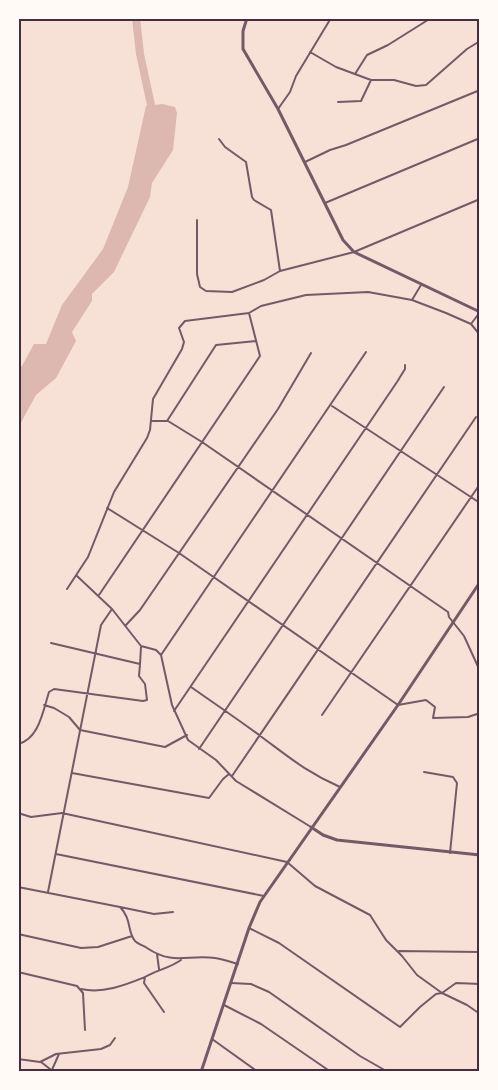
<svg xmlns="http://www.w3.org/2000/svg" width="498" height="1090" viewBox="0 0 498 1090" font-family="Manrope,sans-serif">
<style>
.water{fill:#dcb8b0}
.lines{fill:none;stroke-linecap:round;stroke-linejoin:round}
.river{stroke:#dcb8b0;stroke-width:8}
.minor{stroke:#755966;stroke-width:2}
.tertiary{stroke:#755966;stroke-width:3}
.neatline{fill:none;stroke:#4a2c40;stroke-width:2}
</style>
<rect width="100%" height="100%" fill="#f7e1d7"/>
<!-- water -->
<path class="water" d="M162,104l13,3 2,6 -4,37 -21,33 -2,14 -36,75 -22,22v7l-20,31 4,9 -20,37 -20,17 -18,33v-55l16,-29h12l16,-39 41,-56 25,-62 18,-81z"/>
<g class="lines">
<!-- river -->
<path class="river" d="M136,18l4,36 13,60"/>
<!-- minor -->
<path class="minor" d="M310,52l26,15 35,13h23l22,6 10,-1 41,-36 13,-8
M355,74l12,-19 21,-10 43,-27
M338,102l23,-1 10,-21
M278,109l12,-17 6,-16 35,-58
M219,139l6,8 21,15 6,35 2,3 17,10 9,61
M305,162l25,-12 16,-5 134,-55
M325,203l155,-65
M197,220v54l3,13 6,4 26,1 32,-12 16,-9 74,-19 126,-53
M412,300l9,-15
M471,324l9,-12
M332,406l148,97
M151,421h17l34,21 246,170 1,5 15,19 16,35
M167,421l49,-76 40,-4
M107,508l72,45 219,152 28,-5 9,7 -2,11 35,-1 12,-4
M77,576l35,33 29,37 15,4 5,5 11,50 16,35 28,20 20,21 75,46
M67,589l21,-32 26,-65 33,-54 3,-8 3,-31 29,-50 2,-7 -5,-14 6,-7 64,-8 12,-7 45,-11 62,-3 44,8 34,13 25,11 9,11
M99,595l161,-239 -11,-43
M126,625l14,-15 138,-201 33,-56
M51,643l89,21 1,-17
M161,655l205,-303
M191,687c24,17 48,33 72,51 27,20 45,35 77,49
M44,705l10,3 15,9 11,13 85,17 22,-12
M174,711l223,-329 8,-13v-4
M322,715l158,-231
M18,744c21,-5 25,-33 31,-52l5,-3 89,12 4,-1 -2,-16 -6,-8 1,-12
M199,749l245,-362
M424,772l29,5 4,6 -7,70
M72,773l137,25 14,-19 6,-5
M232,776l244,-359
M18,813l13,4 31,-4 225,49 28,24 55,29 16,25 16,16 15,19 25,18 25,12 13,9
M56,854l208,42
M18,887l102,20c12,12 7,25 15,34 3,3 9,5 12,7 27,18 40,6 68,10 8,1 15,4 23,6
M48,892l53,-267 11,-16
M120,907l34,7 19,-2
M249,928l30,15 121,84 20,-20 16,-13 6,-1 14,-10 24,1
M18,934l63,14 17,-1 34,-11
M399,951l81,1
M157,954l2,15
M18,972l59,14 6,7 2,37
M231,983l20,1 18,8 91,64 28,16
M81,989c22,5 44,-4 64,-12
M224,1005l37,19 70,48
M164,1012l-20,-29 1,-6c12,-7 25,-9 36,-17
M212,1039l46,33
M18,1059l22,3 16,-8 45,-5 9,-4 5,-7
M41,1062l9,7
M51,1072l8,-18"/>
<!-- tertiary -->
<path class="tertiary" d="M247,18l-4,13v18l35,60 65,131 11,12 126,60
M311,827l12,8 14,5 143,15
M201,1072l48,-144 11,-26 138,-197 82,-123"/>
</g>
<!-- border -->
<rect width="498" height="1090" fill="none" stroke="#fffaf5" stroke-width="39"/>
<rect x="20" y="20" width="458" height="1050" class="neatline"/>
</svg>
